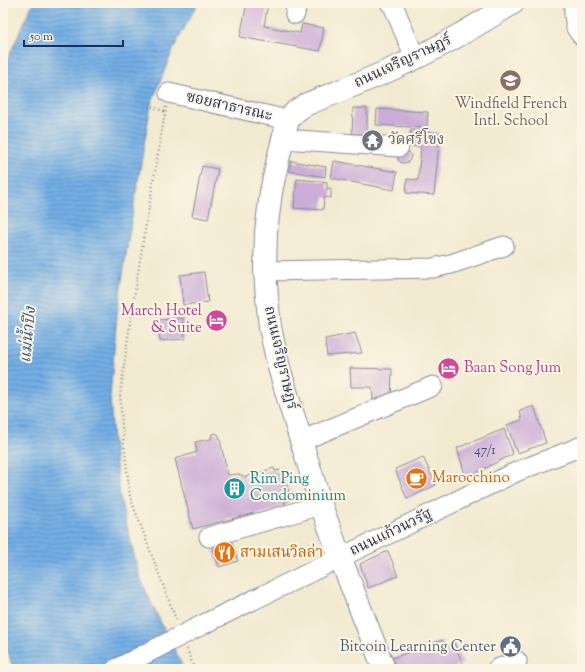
<svg xmlns="http://www.w3.org/2000/svg" width="585" height="672" viewBox="0 0 585 672" font-family="'Sorts Mill Goudy','Noto Serif Thai',serif">
<style>
.water{fill:url(#water-rules);stroke:#476fa2}
.building{fill:#cbadd8}
.lines{fill:none;stroke-linecap:round;stroke-linejoin:round}
.minor-casing{stroke:#868c97;stroke-width:21}
.major-casing{stroke:#868c97;stroke-width:24}
.path{stroke:#868c97;stroke-width:2.5;stroke-dasharray:1 3;stroke-linecap:butt}
.minor{stroke:#fff;stroke-width:19}
.major{stroke:#fff;stroke-width:22}
.minor-bridge-casing{stroke:#868c97;stroke-width:21;stroke-linecap:butt}
.minor-bridge{stroke:#fff;stroke-width:19}
.labels{text-anchor:middle;dominant-baseline:central;stroke-width:4;stroke-linejoin:round;paint-order:stroke}
.number-label{font-size:13px;fill:#474e7c}
.street-label{font-size:15px;fill:#1b2f5e;stroke:#fcf5e5}
.education-label{font-size:15px;fill:#785e54;stroke:#fcf5e5}
.worship-label{font-size:15px;fill:#5b616d;stroke:#fcf5e5;text-anchor:start}
.hotel-label{font-size:15px;fill:#b23c85;stroke:#fcf5e5;text-anchor:end}
.food-label{font-size:15px;fill:#c56008;stroke:#fcf5e5;text-anchor:start}
.culture-label{font-size:15px;fill:#0d838f;stroke:#fcf5e5;text-anchor:start}
.service-label{font-size:15px;fill:#4e5e75;stroke:#fcf5e5;text-anchor:end}
.water-label{font-size:16px;font-style:italic;fill:#355586;stroke:#fcf5e5}
</style>
<defs>
<pattern id="water-rules" width="6" height="5" patternUnits="userSpaceOnUse"><rect width="6" height="5" fill="#73afe5"/><path d="M0 2.5h6" fill="none" stroke="#5e8fbd"/></pattern>
</defs>
<rect width="100%" height="100%" fill="#fcf5e5"/>
<filter id="ink" filterUnits="userSpaceOnUse"><feTurbulence type="fractalNoise" baseFrequency=".025" numOctaves="2"/><feDisplacementMap in="SourceGraphic" scale="8" xChannelSelector="R" yChannelSelector="G"/><feConvolveMatrix kernelMatrix="1 2 1 2 8 2 1 2 1" color-interpolation-filters="sRGB"/></filter>
<filter id="wash" filterUnits="userSpaceOnUse"><feTurbulence type="fractalNoise" baseFrequency=".012" numOctaves="4" result="noise"/><feDisplacementMap in="SourceGraphic" scale="16" xChannelSelector="R" yChannelSelector="G"/><feGaussianBlur stdDeviation="0.9" result="paint"/><feColorMatrix in="noise" values="0 0 0 0 0 0 0 0 0 0 0 0 0 0 0 0 0 1.4 0 .05"/><feComposite in="paint" operator="in"/></filter>
<g filter="url(#wash)">
<rect width="100%" height="100%" fill="#f2ead0"/>
<!-- water -->
<path class="water" d="M33,3h165l-24,44 -23,57 -20,118 -14,92 -7,83 3,45 7,56 19,77 13,30 32,64h-171l-10,-36v-564z"/>
<g id="blocks">
<!-- building -->
<path class="building" d="M247,3h21l-4,23 36,7 2,-9 22,4 -4,23 -80,-14z
M353,108h14v26h-15z
M377,109l51,3 -1,16 -51,-3z
M411,130l29,3 -6,62 -28,-2 1,-14 11,1 3,-33 -11,-1z
M406,150l3,2 2,3 -1,4 -2,3 -4,1 -4,-1 -2,-3v-4z
M291,161l35,6 -1,10 -36,-6z
M334,161l63,11 -3,18 -63,-12z
M202,166l16,3 -10,50 -16,-3z
M297,179l30,3v7l4,-1v10l-7,-1 -1,13 -29,-2z
M204,272l4,30 -25,3 -3,-30z
M183,318l2,21 -25,2 -2,-21z
M355,333l7,20 -35,3 -2,-17z
M350,368l42,1 -1,33 -17,7 -2,-22h-21z
M534,406l12,37 -29,10 -10,-28 15,-5 -2,-9z
M504,429l9,25 -47,24 -9,-30z
M214,433l4,1 1,2 9,39 10,-1 7,3 29,-9 1,3 4,-1 4,3 7,24 -1,4 -5,1 2,5 -30,8 -3,-2 -60,16 -18,-70 22,-7 -2,-10 16,-3 1,-5z
M423,457l13,28 -29,14 -12,-30z
M231,539l7,22 -19,6 -7,-22z
M388,551l10,25 -30,12 -8,-24z
M442,640l3,6 9,-3 9,21 -11,5h-58l-4,-10z"/>
</g>
</g>
<g filter="url(#ink)">
<use href="#blocks" fill-opacity="0" stroke="#868c97" stroke-width="1"/>
<g class="lines">
<defs>
<path id="minor" d="M390,3l3,2 22,53
M574,3v12l2,13 6,8
M295,14l2,-11
M169,93l119,27
M283,139l116,8
M265,271l168,-3 18,-4 53,-18
M301,441l132,-55
M209,537l112,-32
M202,625l314,-153 66,-26
M497,669l20,-8"/>
<path id="major" d="M384,669l-44,-112 -19,-52 -30,-97 -13,-44 -8,-37 -3,-29 -2,-27 1,-39 5,-40 7,-33 10,-39 8,-9 11,-7c32,-13 65,-25 96,-40 38,-17 74,-39 110,-61"/>
</defs>
<!-- minor casing -->
<use href="#minor" class="minor-casing"/>
<!-- major casing -->
<use href="#major" class="major-casing"/>
<!-- path -->
<path class="path" d="M137,101l29,11
M166,107l-22,129 -13,80 -11,79 2,31 8,71 47,125
M187,649l7,20"/>
<!-- minor -->
<use href="#minor" class="minor"/>
<!-- major -->
<use href="#major" class="major"/>
<defs>
<path id="minor-bridge" d="M116,669l86,-44"/>
</defs>
<!-- minor-bridge casing -->
<use href="#minor-bridge" class="minor-bridge-casing"/>
<!-- minor-bridge -->
<use href="#minor-bridge" class="minor-bridge"/>
</g>
</g>
<!-- icons -->
<defs>
<symbol id="school-disc" viewBox="-11 -11 22 22"><circle r="9.5" fill="#8d6e63" stroke="#fcf5e5"/><path d="M0-5L7-2L0 1L-7-2ZM-4 1L0 2.5L4 1V4Q0 6-4 4Z" fill="#fff"/></symbol>
<symbol id="temple-disc" viewBox="-11 -11 22 22"><circle r="9.5" fill="#6b7280" stroke="#fcf5e5"/><path d="M0-6L5-2H3V0L6.5 2.5H4V6H1.5V3h-3V6H-4V2.5H-6.5L-3 0V-2H-5Z" fill="#fff"/></symbol>
<symbol id="hotel-disc" viewBox="-11 -11 22 22"><circle r="9.5" fill="#d1479c" stroke="#fcf5e5"/><path d="M-6-4.5h1.5V1H6V5H4.5V3h-9V5H-6ZM-4 0a1.8 1.8 0 1 1 3.6 0ZM.5 0V-2.5h3Q6-2.5 6 0Z" fill="#fff"/></symbol>
<symbol id="cafe-disc" viewBox="-11 -11 22 22"><circle r="9.5" fill="#e8710a" stroke="#fcf5e5"/><path d="M-5.5-4.5H6V0H3Q3 3.5 0 3.5H-2.5Q-5.5 3.5-5.5 0ZM3-3.2v2h1.7v-2ZM-6 4.5H4V6H-6Z" fill="#fff"/></symbol>
<symbol id="building-disc" viewBox="-11 -11 22 22"><circle r="9.5" fill="#0f9aa8" stroke="#fcf5e5"/><path d="M-4-6H4V6H1V3H-1V6H-4ZM-2.5-4.3h1.7v1.8h-1.7ZM.8-4.3h1.7v1.8H.8ZM-2.5-1h1.7V.8h-1.7ZM.8-1h1.7V.8H.8Z" fill="#fff"/></symbol>
<symbol id="restaurant-disc" viewBox="-11 -11 22 22"><circle r="9.5" fill="#e8710a" stroke="#fcf5e5"/><path d="M-5-6h1v4h1v-4h1v4h1v-4h1v5L-1.5 .5V6h-2V.5L-5-1ZM5-6V6H3V1.5H1.5Q1.5-4 5-6Z" fill="#fff"/></symbol>
<symbol id="civic-disc" viewBox="-11 -11 22 22"><circle r="9.5" fill="#5c6f8a" stroke="#fcf5e5"/><path d="M-.6-6.5H3V-4.5H.6V-3L4-1V1h2V6H-6V1h2V-1L-.6-3ZM-1.2 2.5V6h2.4V2.5Z" fill="#fff"/></symbol>
</defs>
<g fill-rule="evenodd">
<use href="#school-disc" x="498" y="68" width="25" height="25"/>
<use href="#temple-disc" x="360" y="128" width="25" height="25"/>
<use href="#hotel-disc" x="204" y="308" width="25" height="25"/>
<use href="#hotel-disc" x="436" y="356" width="25" height="25"/>
<use href="#cafe-disc" x="404" y="466" width="25" height="25"/>
<use href="#building-disc" x="222" y="476" width="25" height="25"/>
<use href="#restaurant-disc" x="212" y="540" width="25" height="25"/>
<use href="#civic-disc" x="498" y="634" width="25" height="25"/>
</g>
<g class="labels">
<!-- number labels -->
<g class="number-label">
<text x="485" y="451">47/1</text>
</g>
<!-- street labels -->
<g class="street-label">
<text transform="translate(403 62) rotate(-25)">ถนนเจริญราษฎร์</text>
<text transform="translate(229 107) rotate(13)">ซอยสาธารณะ</text>
<text transform="translate(280 358) rotate(77)">ถนนเจริญราษฎร์</text>
<text transform="translate(391 533) rotate(-26)">ถนนแก้วนวรัฐ</text>
</g>
<!-- education labels -->
<g class="education-label">
<text x="511" y="104">Windfield French<tspan x="511" dy="17">Intl. School</tspan></text>
</g>
<!-- worship labels -->
<g class="worship-label">
<text x="388" y="140">วัดศรีโขง</text>
</g>
<!-- hotel labels -->
<g class="hotel-label">
<text x="202" y="311">March Hotel<tspan x="202" dy="17">&amp; Suite</tspan></text>
<text x="464" y="368" text-anchor="start">Baan Song Jum</text>
</g>
<!-- food labels -->
<g class="food-label">
<text x="432" y="478">Marocchino</text>
<text x="240" y="553">สามเสนวิลล่า</text>
</g>
<!-- culture labels -->
<g class="culture-label">
<text x="250" y="479">Rim Ping<tspan x="250" dy="17">Condominium</tspan></text>
</g>
<!-- service labels -->
<g class="service-label">
<text x="496" y="647">Bitcoin Learning Center</text>
</g>
<!-- water labels -->
<g class="water-label">
<text transform="translate(29 335) rotate(-85)">แม่น้ำปิง</text>
</g>
</g>
<!-- margin -->
<rect width="585" height="672" fill="none" stroke="#fcf5e5" stroke-width="16"/>
<!-- scale -->
<path d="M24 40v6h99v-6" fill="none" stroke="#1b2f5e" stroke-width="2"/>
<text x="30" y="40" font-size="12" fill="#1b2f5e" stroke="#fcf5e5" stroke-width="3" paint-order="stroke">50 m</text>
</svg>
